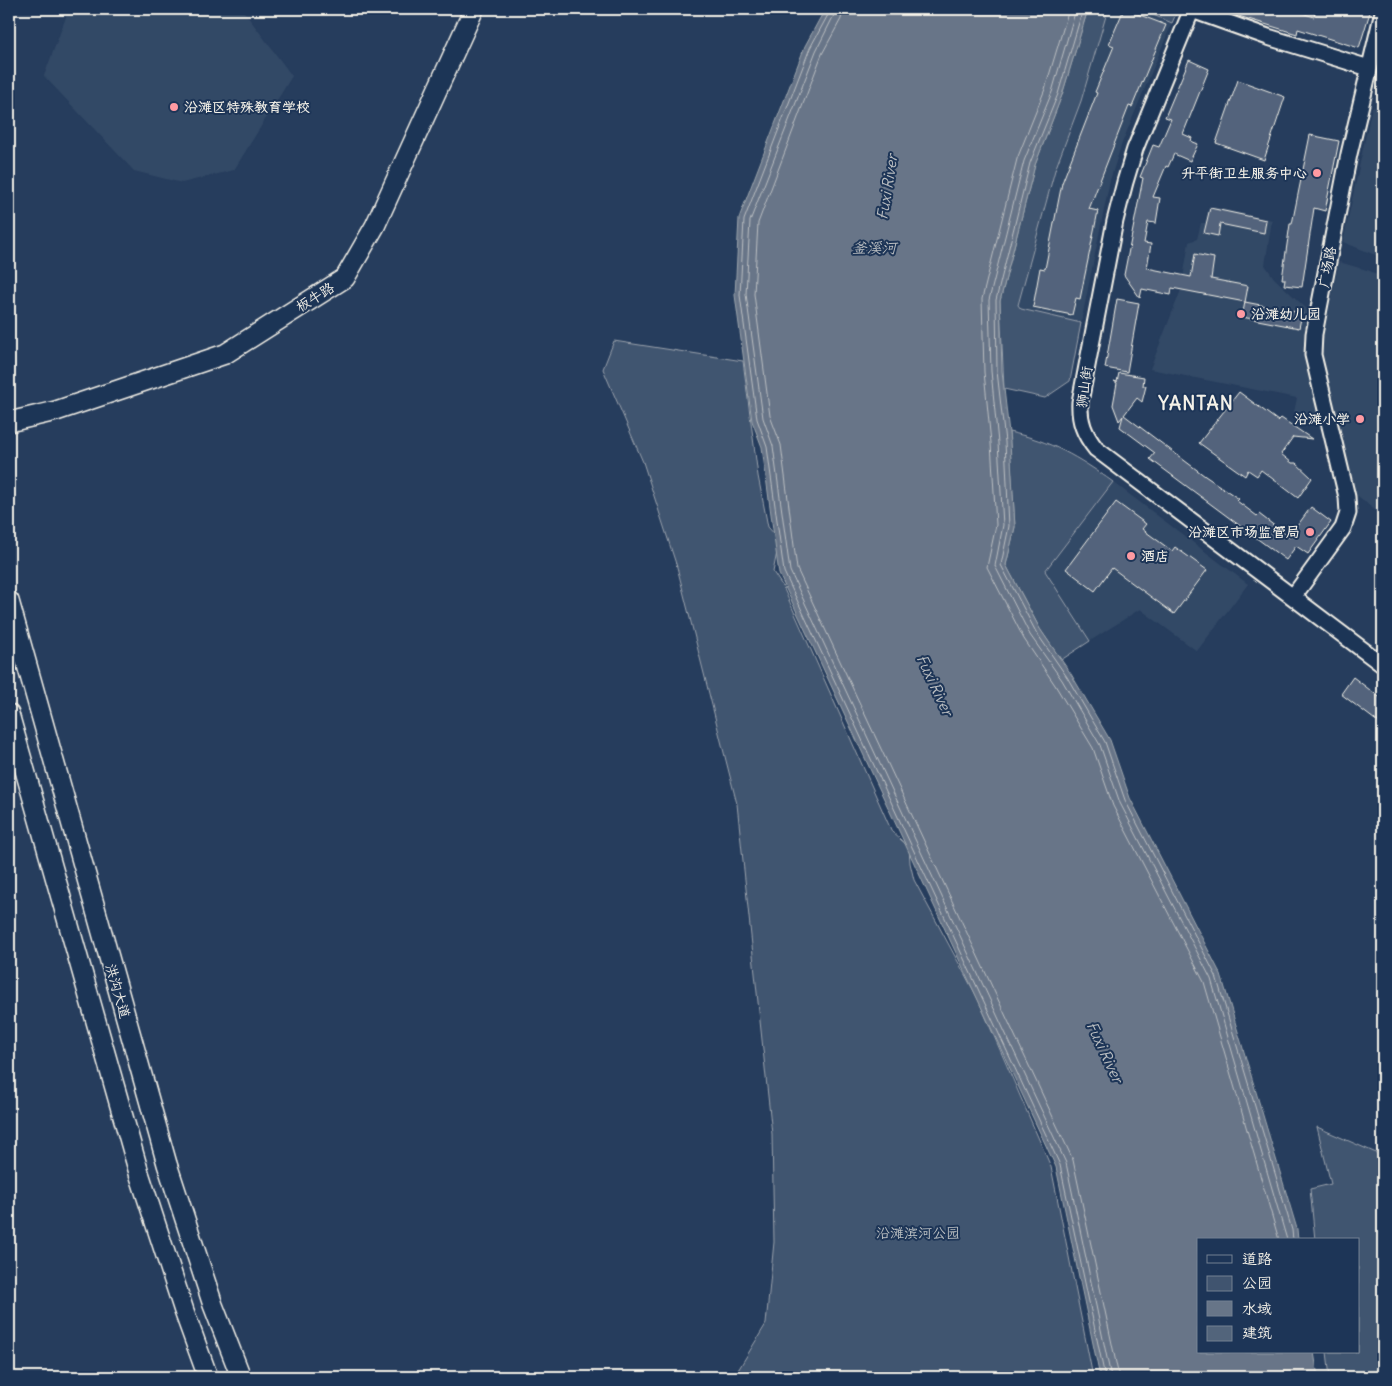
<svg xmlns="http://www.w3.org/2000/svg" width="1392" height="1386" viewBox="0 0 1392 1386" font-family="Delius,'LXGW WenKai TC',sans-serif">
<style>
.built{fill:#334966}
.green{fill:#40546f;stroke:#9aa2ac}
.water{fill:#677588;stroke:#9fa7ae}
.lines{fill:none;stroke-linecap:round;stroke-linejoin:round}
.shore{stroke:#bcbfc2;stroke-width:1}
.building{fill:#52647b;stroke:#f4f1e8}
.minor-casing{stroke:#f4f1e8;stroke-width:19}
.major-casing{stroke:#f4f1e8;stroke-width:22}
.minor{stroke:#1d3557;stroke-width:15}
.major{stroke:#1d3557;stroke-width:19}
.poi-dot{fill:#ff9aa2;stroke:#1d3557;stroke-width:2}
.labels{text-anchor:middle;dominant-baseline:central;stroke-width:4;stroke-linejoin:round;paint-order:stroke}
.poi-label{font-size:14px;font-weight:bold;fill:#f4f1e8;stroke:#1d3557;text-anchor:start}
.street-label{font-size:14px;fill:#f4f1e8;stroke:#1d3557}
.park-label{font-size:14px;fill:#bec2c4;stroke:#1d3557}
.water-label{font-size:15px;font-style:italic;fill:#bcbfc2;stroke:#1d3557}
.district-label{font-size:19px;font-weight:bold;letter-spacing:1px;fill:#f4f1e8;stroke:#1d3557}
</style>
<rect width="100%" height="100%" fill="#263d5d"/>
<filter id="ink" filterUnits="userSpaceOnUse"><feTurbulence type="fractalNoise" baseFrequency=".02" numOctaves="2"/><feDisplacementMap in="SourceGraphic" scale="10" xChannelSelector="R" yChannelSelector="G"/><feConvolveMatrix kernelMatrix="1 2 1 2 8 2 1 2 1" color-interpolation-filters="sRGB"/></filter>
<g filter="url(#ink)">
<!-- built -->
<path class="built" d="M69,9h173l50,67 -58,94 -52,13 -48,-12 -90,-95z
M1108,9h31l33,14 -50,120 -12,37 -29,143 -60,-14 -3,-4 37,-135 26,-69z
M1372,107l11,1v150l-40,-16z
M1209,206l63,14 -7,45 9,13 35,33 -3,19v25l15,63 -27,-6 3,-14 -147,-29 31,-79 8,-48 8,-3 4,-16h4z
M1339,262l31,9 13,7v239l-31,-26 -31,-144z
M1113,482l135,102 -51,67 -57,-42 -50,32 -45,-70z"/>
<!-- green -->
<path class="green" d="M1088,9h20l-27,92 -26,69 -37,135 3,4 60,14 -11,58 -25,17 -41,-9 -4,-88 35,-136 27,-70z
M1139,9h39l-6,14z
M614,341l129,20 15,115 10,51 8,9 1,16 -4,20 10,15 109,245 17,15 1,16 4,17 63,117 74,170 42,210h-359l32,-53 8,-82 -2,-108 -35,-330 -60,-237 -34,-105 -40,-93z
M1009,432c42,9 69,25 104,50l-68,89 45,70 -29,19 -21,-31 -34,-64 9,-38z
M1317,1127l66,29v221h-53l-3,-25h31v-112h-43l-5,-51 21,-5z"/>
<!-- water -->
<path class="water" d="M825,9h263l-26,86 -27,70 -35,136 2,70 8,71 5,85 -9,38 34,64 31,45 39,66 20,58 91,177 76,254 1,11h-100v112h116l4,25h-218l-44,-210 -277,-593 -17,-127 -10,-26 -17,-126 4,-77 66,-172z"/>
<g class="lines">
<!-- shore -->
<path class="shore" d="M829,9v4l-19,35 -66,172 -4,75 17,124 10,28 17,125 276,593 45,212
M836,9l-2,6 -18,36 -66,170 -4,73 17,124 10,28 17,125 276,592 45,214
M843,9l-2,10 -19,35 -64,169 -4,71 16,122 11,29 16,124 276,591 46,217
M1069,9l-24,80 -28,70 -35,140 2,73 7,71 5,82 -9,42 37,72 31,46 38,63 20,58 91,176 75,258
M1076,9l-24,83 -28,69 -35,139 2,71 7,72 5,82 -8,41 35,69 32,45 38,65 20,58 91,176 76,261
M1083,9l-25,85 -28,69 -34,137 1,71 8,71 4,84 -8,39 35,67 31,45 38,65 20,58 91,176 76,254 1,10"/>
</g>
<!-- building -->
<path class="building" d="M1124,9l42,16 -34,82 -3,-1 -40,103 9,2 -18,88 -4,-1 -4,17 -39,-8 7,-39 5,1 17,-86 35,-90 -2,-1 19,-46 -5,-2z
M1225,9h65l24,8 2,-8h55l-12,39 -61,-19 -1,5 -68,-21 -5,-1z
M1189,60l20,9 -26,65 9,4 -1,3 7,3 -8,17 -16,-7 -6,13 -2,-1 -13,31 7,1 -4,25 -8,-1 -4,21 7,1 -4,24 44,9 4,-23 19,4 -3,21 37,7 -3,16 -73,-14 -1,7 -29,-6 -2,9 -16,-23 19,-97 -3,-1 13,-32 6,2 12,-28 -6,-2z
M1238,80l47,17 -21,63 -48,-17z
M1310,135l29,6 -14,70 -11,-3 -12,79 -18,-2 1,-6h-3l8,-55h2z
M1210,208l56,12 -2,13 -44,-9 -2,12 -14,-3z
M1117,299l22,4 -12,69 -22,-4z
M1245,302l57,11 -3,15 -57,-11z
M1119,373l25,4 -1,9h3l-4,16 -5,-4 -13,17 81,61 34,23 -2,2 20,15 2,-2 30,23 22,-30 20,15 -23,32 -12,-8 -10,14 -136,-101 5,-6 -35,-26 3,-11 -4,5 -6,-16 4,-22 -3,-2 3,1z
M1239,392l39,29 3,-3 31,21 -19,-2 -12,17 11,9h4l16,15 -14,20 -37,-28 -4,6 -9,-6 -3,6 -46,-33z
M1116,502l30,22 -4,5 30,22 3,-4 32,23 -33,44 -62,-46 -17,23 -29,-22z
M1353,677l30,23v26l-42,-32z"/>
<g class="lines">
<defs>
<path id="minor" d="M1192,9l-57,140 -10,33 -10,39 -35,181c-1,19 4,32 16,47l287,216
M1192,10l76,27 101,31
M1293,597l50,-69 5,-15 -1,-16 -34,-142 1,-21 35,-180 34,-142"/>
<path id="major" d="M9,422l47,-11 169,-57 120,-76 30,-52 99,-217
M9,601l158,563 46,141 28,72
M9,714l130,459 45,138 24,66"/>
</defs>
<!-- minor casing -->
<use href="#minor" class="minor-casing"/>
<!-- major casing -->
<use href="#major" class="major-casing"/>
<!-- minor -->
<use href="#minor" class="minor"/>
<!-- major -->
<use href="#major" class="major"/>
</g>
</g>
<!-- markers -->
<g class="poi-dot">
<circle cx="174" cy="107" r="5"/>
<circle cx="1317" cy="173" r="5"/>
<circle cx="1241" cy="314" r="5"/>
<circle cx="1360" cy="419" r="5"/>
<circle cx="1310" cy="532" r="5"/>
<circle cx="1131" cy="556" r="5"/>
</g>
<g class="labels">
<!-- poi labels -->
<g class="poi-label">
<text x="184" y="107">沿滩区特殊教育学校</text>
<text x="1307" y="173" text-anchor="end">升平街卫生服务中心</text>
<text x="1251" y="314">沿滩幼儿园</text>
<text x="1350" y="419" text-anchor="end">沿滩小学</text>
<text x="1300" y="532" text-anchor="end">沿滩区市场监管局</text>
<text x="1141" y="556">酒店</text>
</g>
<!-- street labels -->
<g class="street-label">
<text transform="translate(1327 267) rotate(-79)">广场路</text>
<text transform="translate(315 297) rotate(-32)">板牛路</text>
<text transform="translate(1084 387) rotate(-82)">狮山街</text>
<text transform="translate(118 991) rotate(74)">洪沟大道</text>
</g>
<!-- park labels -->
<g class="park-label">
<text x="918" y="1233">沿滩滨河公园</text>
</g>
<!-- water labels -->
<g class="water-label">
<text transform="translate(887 187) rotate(-81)">Fuxi River</text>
<text x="874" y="247">釜溪河</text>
<text transform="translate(935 685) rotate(65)">Fuxi River</text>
<text transform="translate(1105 1052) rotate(65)">Fuxi River</text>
</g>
<!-- district labels -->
<g class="district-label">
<text x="1196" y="403">YANTAN</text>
</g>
</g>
<!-- margin -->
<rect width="1392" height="1386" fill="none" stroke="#1d3557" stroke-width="30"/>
<rect x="15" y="15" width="1362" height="1356" fill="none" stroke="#f4f1e8" stroke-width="2" filter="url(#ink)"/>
<!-- legend -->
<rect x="1197" y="1238" width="162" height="115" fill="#1d3557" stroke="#738091"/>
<rect x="1207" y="1255" width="25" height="8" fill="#1d3557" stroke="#738091"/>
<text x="1242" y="1264" font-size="15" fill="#f4f1e8">道路</text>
<rect x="1207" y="1276" width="25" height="15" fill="#40546f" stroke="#738091"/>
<text x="1242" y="1288" font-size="15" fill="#f4f1e8">公园</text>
<rect x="1207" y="1301" width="25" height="15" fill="#677588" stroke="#738091"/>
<text x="1242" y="1314" font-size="15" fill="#f4f1e8">水域</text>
<rect x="1207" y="1326" width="25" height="15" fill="#52647b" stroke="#738091"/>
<text x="1242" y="1338" font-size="15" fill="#f4f1e8">建筑</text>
</svg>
